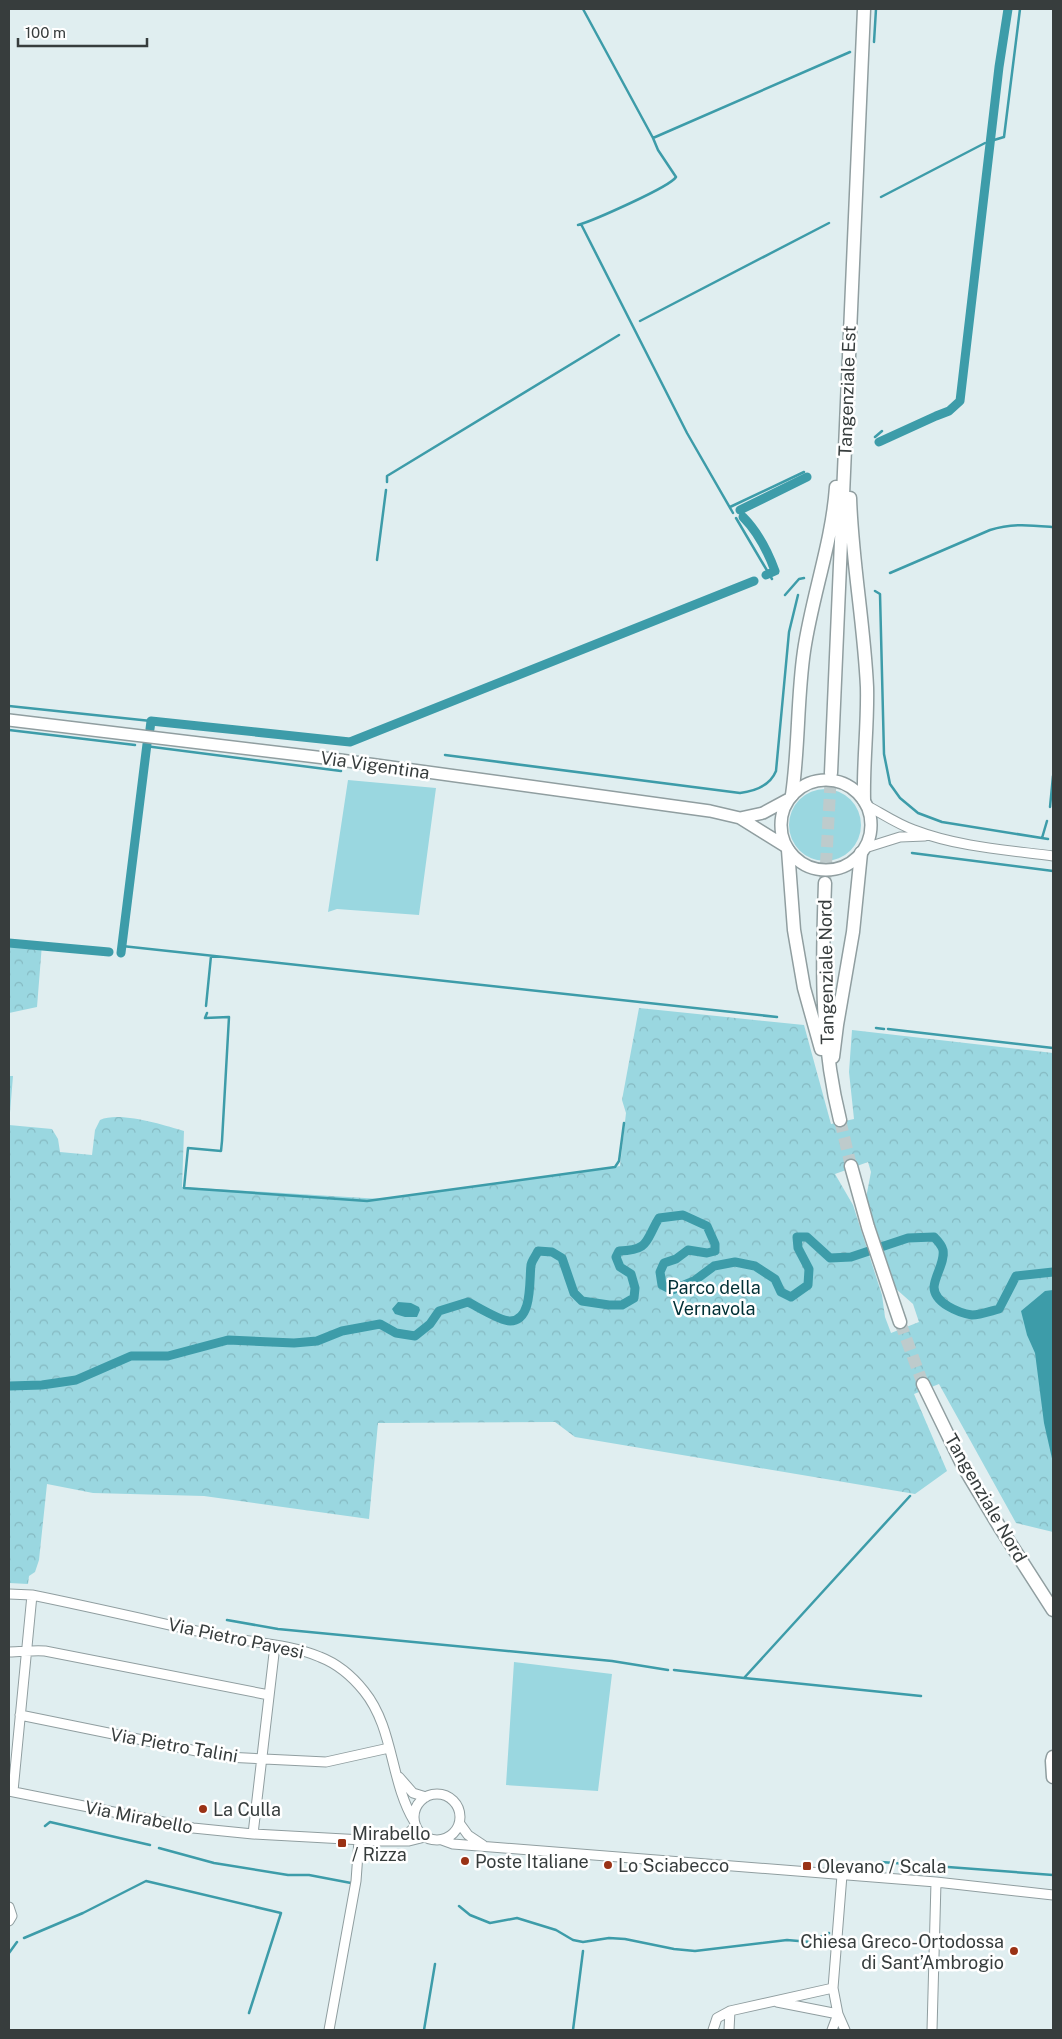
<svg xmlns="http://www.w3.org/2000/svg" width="1062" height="2039" viewBox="0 0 1062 2039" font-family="'Public Sans',sans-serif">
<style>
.grass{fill:#9ad7e0}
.park{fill:url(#park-crowns);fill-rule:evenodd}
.water{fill:#3d9ca9}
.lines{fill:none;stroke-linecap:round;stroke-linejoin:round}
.stream{stroke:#3d9ca9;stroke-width:2.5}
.canal{stroke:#3d9ca9;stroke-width:9}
.highway-tunnel{stroke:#becbcc;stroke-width:12;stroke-dasharray:12 6;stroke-linecap:butt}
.minor-casing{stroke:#909ea0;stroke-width:11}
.major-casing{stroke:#909ea0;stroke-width:14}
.highway-casing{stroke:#909ea0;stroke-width:15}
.minor{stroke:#fff;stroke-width:9}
.major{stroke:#fff;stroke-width:11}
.highway{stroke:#fff;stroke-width:12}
.poi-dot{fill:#9a3215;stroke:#fff;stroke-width:2}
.labels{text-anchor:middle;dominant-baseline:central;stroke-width:5;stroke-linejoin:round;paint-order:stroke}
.street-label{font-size:18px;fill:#373d3d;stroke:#fff}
.park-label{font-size:18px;fill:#013036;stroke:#fff}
.poi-label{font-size:18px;fill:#373d3d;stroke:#fff;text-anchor:start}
</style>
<defs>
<pattern id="park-crowns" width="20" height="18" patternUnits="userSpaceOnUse" patternTransform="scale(1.25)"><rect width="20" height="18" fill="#9ad7e0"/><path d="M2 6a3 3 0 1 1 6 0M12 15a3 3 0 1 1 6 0" fill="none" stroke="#85b9c1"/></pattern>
</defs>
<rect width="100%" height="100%" fill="#e0eef0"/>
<!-- grass -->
<path class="grass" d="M348,780l88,8 -17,127 -82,-6 -9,3z
M789 825a36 36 0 1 1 72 0a36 36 0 1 1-72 0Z
M514,1662l98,12 -14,117 -92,-6z"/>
<!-- park -->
<path class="park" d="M9,941l33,3 -5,63 -28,6z
M639,1008l165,17 27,99 23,-5 -5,-47 3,-42 201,23v479l-37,-9 -77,-139 -25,10 33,77 -32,23 -340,-57 -20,-15 -177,1 -9,96 -165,-23 -111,-3 -46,-9 -8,76 -4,12 -6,4 -1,8 -19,-1v-507h4l-4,49 43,4 6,10 2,13 32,3 3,-25 5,-10c20,-9 63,5 84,11l-2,56 199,12 239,-33 6,-53 -4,-13zM868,1162l3,10 -5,26 29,90 18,16 6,18 -28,11 -6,-16 -3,-22 -29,-90 -18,-31z"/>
<!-- water -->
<path class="water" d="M1053,1290v173l-9,-40 -9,-70 -8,-18 -6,-24 24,-20z
M398,1302l13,1 8,4 1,3 -3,7h-12l-10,-3 -3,-5z"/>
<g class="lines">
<!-- stream -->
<path class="stream" d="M874,42l2,-33
M653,138l197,-86
M994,140l10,-3 16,-128
M881,197l104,-54
M581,224l106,209 46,80
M578,225c14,-4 92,-38 98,-48l-18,-27 -5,-12 -70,-129
M640,321l189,-98
M875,437l7,-6
M387,482v-6l232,-141
M730,507l74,-35
M736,518l36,61
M377,560l9,-70
M890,573l100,-43c22,-7 40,-5 63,-3
M875,591l5,3 4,160 6,30 10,14 18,15 24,9 106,17
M785,595l14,-16 5,-1
M9,706l142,15
M9,730l126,15
M145,746l196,25
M445,755l295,38c15,-2 30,-7 36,-22l13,-139 9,-37
M1050,807l3,-31
M1042,838l5,-17
M912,853l141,18
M122,946l655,71
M206,1006l5,-50
M207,1013l-2,5 24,-1 -7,124 -1,10 -33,-3 -4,40 183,13 248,-34 4,-6 5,-38
M876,1028l8,1
M888,1029l165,19
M227,1620l51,9 334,32 56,9
M674,1670l70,8 166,-182
M744,1678l177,18
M45,1826l5,-4 100,23
M159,1848l55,15 74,12h21l42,8
M881,1862l172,13
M459,1906l11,9 20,8 27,-5 39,12 17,10 10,2 26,-4 16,1 49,10 21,2 92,-11 23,2 19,-9
M24,1938l59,-25 63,-32 135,32 -32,100
M9,1953l8,-11
M424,2030l11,-66
M573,2030l10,-79"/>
<!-- canal -->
<path class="canal" d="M879,442l57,-26 13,-5 11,-10 39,-334 9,-58
M740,510l67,-33
M743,517c14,14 25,35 32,54l-9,4
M150,729l1,-8 199,21 404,-161
M9,943l100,9
M121,953l26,-209
M9,1386l33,-1 34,-5 55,-24h37l60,-16 66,3 23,-2 25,-10 38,-7 16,9 19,3 15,-12 9,-13 29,-9c10,5 32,19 42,19 23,0 19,-41 21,-56 1,-5 5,-9 7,-14l14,1 10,6 12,35 8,8 27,4h13l12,-7 1,-10 -4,-14 -11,-7 -4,-10 3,-6c31,-1 26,-10 40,-33l24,-3 24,11 8,18v7l-8,2 -19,-3 -12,9 -12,4 -4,9 2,13 10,5 22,-9 20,-15 21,-4 20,4 20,13 6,13 10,5 17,-12 1,-16 -11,-21 -1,-11h10l23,21 21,-1 57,-19 26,-1c3,3 8,9 9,13 2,12 -8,25 -9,37 0,16 25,26 38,28 8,0 19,-4 27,-6l17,-33 37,-4"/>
<!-- highway-tunnel -->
<path class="highway-tunnel" d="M825,883l6,-110
M840,1120l11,46
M900,1322l23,62"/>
<defs>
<path id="minor" d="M866,805c15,8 31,19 48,25 44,17 93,20 139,26
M865,848l35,-11 25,-1
M9,1594l23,1c64,13 128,28 192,42 31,6 66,7 96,20 18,7 32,19 44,34 30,37 26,90 50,130
M9,1652c13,0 23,-2 36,-1l224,44
M20,1715l206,42 100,5 63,-14
M399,1777l14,16 13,4
M9,1791l184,37 60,6 128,7h28l16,-4
M13,1791l19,-196
M414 1817a23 23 0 1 1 46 0a23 23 0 1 1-46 0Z
M460,1824l8,11 15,10
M253,1834l22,-189
M395,1839l12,-5 9,-8
M442,1840l11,4 483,38 117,13
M842,1875l-9,113 5,26 7,16
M9,1907l3,9 -3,5
M777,2002l61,12
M329,2030l27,-149 3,-41
M713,2030l4,-12 13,-7 103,-23
M729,2030l1,-19
M832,2030l6,-16
M932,2030l4,-148"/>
<path id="major" d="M9,720l324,39 377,52 30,7 45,28
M781 825a45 45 0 1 1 90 0a45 45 0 1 1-90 0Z
M740,818l23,-5 24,-13"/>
<path id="highway" d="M850,498c2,63 14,125 17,189 1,37 -4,76 -3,113
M831,773l33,-764
M792,795c7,-48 5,-96 12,-144 8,-55 28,-108 32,-164
M788,850l6,80 10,58 17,61
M825,883c-3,82 -5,157 15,237
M833,1057l4,-32 16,-93 8,-79
M851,1166l17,61 32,95
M923,1384l40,82 36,60 54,84
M1053,1757l-1,4 1,16"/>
</defs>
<!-- minor casing -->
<use href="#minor" class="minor-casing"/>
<!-- major casing -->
<use href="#major" class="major-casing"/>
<!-- highway casing -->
<use href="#highway" class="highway-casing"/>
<!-- minor -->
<use href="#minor" class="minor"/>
<!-- major -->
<use href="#major" class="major"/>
<!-- highway -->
<use href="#highway" class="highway"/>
</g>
<!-- markers -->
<g class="poi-dot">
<circle cx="203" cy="1809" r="5"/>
<rect x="337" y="1838" width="10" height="10" rx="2.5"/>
<circle cx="465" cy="1861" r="5"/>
<circle cx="608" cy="1865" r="5"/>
<rect x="802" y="1861" width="10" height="10" rx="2.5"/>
<circle cx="1014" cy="1951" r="5"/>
</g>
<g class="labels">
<!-- street labels -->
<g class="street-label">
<text transform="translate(847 391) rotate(-88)">Tangenziale Est</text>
<text transform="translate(375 765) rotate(8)">Via Vigentina</text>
<text transform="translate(826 972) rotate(-91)">Tangenziale Nord</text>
<text transform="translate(986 1498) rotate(60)">Tangenziale Nord</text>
<text transform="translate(236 1638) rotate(12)">Via Pietro Pavesi</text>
<text transform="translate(174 1745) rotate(10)">Via Pietro Talini</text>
<text transform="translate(139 1817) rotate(11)">Via Mirabello</text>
</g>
<!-- park labels -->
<g class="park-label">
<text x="714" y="1287">Parco della<tspan x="714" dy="21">Vernavola</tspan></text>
</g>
<!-- poi labels -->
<g class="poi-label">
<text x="213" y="1809">La Culla</text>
<text x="352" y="1833">Mirabello<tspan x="352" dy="21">/ Rizza</tspan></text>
<text x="475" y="1861">Poste Italiane</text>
<text x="618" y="1865">Lo Sciabecco</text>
<text x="817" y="1866">Olevano / Scala</text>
<text x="1004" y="1941" text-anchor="end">Chiesa Greco-Ortodossa<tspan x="1004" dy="21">di Sant’Ambrogio</tspan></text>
</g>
</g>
<!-- border -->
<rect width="1062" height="2039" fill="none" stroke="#373d3d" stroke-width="20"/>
<!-- scale -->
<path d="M18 38v8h129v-8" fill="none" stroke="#373d3d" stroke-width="2.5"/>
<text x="25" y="38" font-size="15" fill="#373d3d" stroke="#ffffff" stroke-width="4" paint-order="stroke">100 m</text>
</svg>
